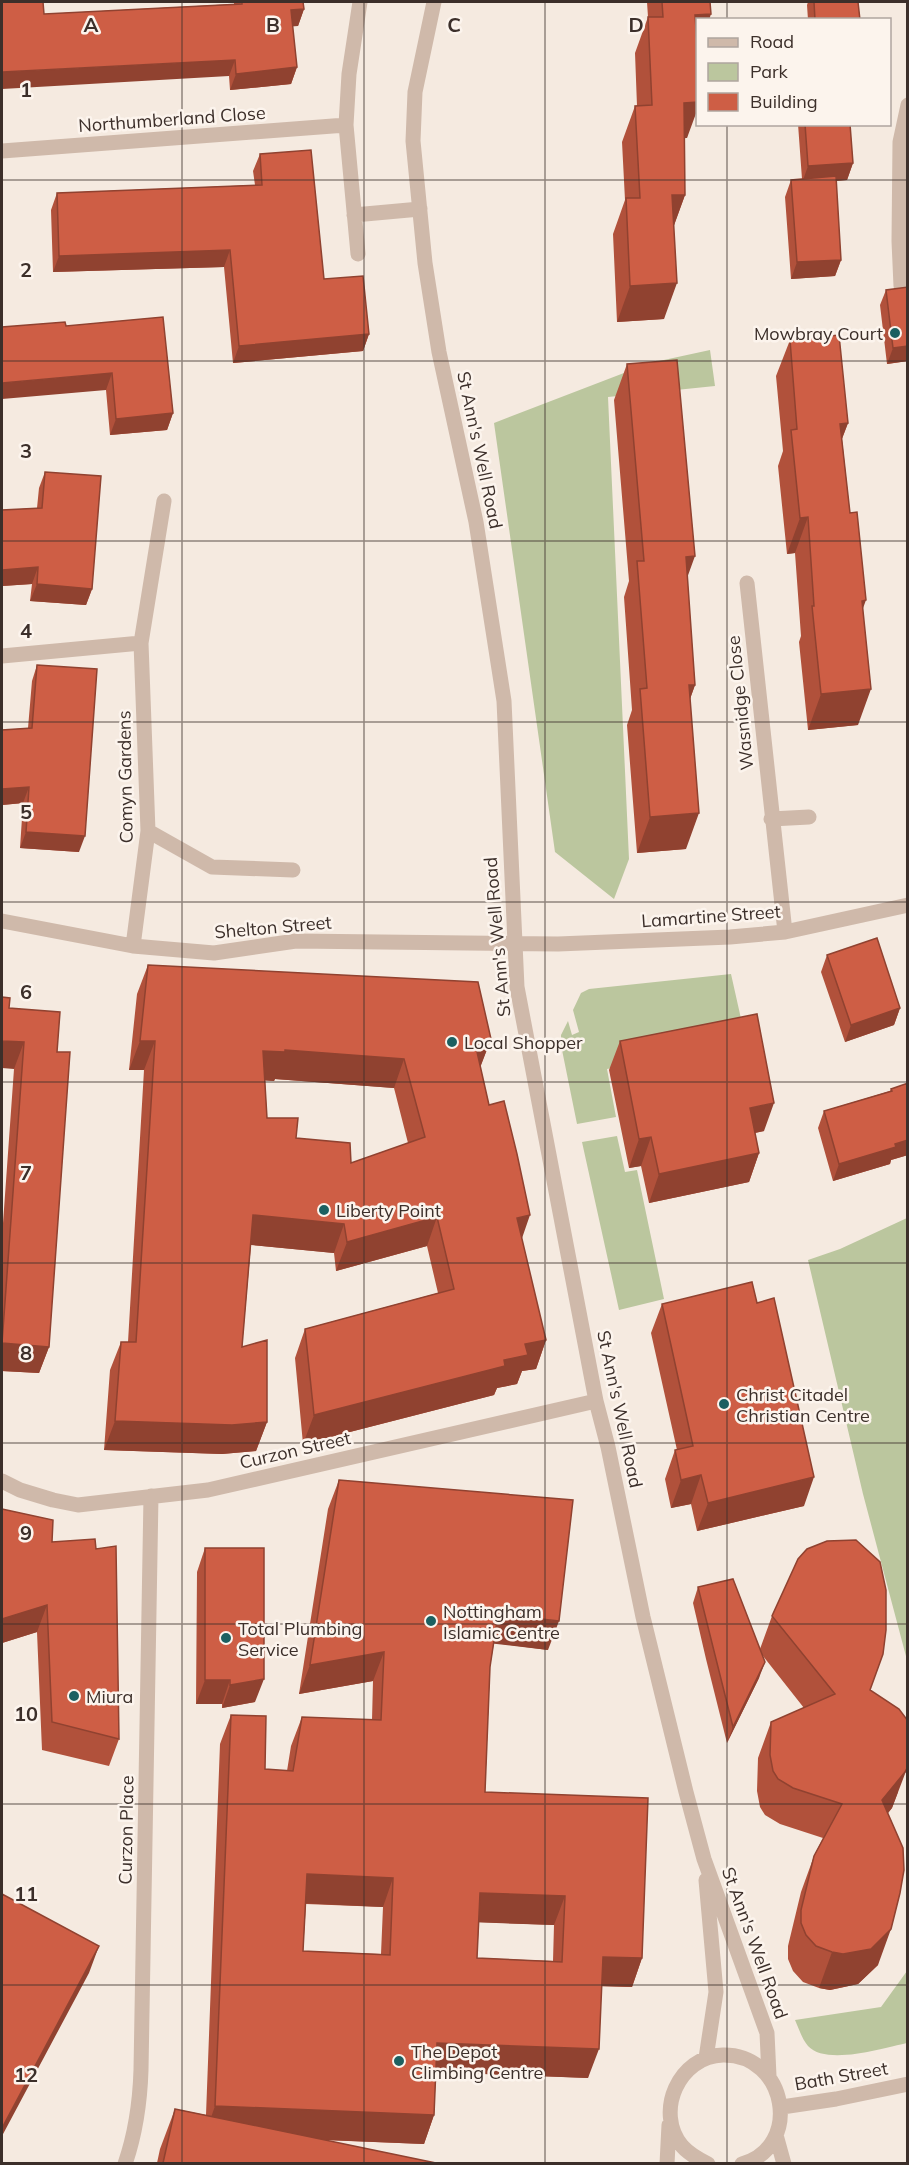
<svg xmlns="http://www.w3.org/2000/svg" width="909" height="2165" viewBox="0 0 909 2165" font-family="Mulish,sans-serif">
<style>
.green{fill:#bbc69e}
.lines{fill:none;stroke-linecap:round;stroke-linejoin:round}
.minor{stroke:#cfb9aa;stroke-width:15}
.wall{fill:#b1513b;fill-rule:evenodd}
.shaded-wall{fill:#904230}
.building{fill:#ce5e45;stroke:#904230;stroke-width:1.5;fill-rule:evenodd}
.grid{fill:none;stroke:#3c2f2a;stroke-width:1.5;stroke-opacity:0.55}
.poi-dot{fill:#1c6061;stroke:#fcf4ed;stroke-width:2}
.labels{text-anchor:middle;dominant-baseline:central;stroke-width:5;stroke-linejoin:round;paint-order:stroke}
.street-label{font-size:18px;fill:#3c2f2a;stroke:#fcf4ed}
.poi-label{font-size:18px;fill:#3c2f2a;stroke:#fcf4ed;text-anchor:start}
.grid-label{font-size:20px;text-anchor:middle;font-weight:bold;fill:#3c2f2a;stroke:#fcf4ed;stroke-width:5;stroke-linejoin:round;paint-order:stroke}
</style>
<rect width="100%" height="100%" fill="#f5eae0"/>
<!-- green -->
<path class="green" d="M710,350l5,36 -107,11 21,462 -15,40 -59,-47 -61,-429 156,-60z
M731,974l15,67 -139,28 9,48 -39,7 -16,-79v-10l7,-14 4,14 7,-3 -6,-22 8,-17 8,-4z
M617,1136l8,36 12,-2 27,129 -45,11 -37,-168z
M907,1218v442l-44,-166 -55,-234 32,-11z
M907,1971v72c-23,5 -81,23 -99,3 -6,-7 -9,-17 -13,-26l86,-13z"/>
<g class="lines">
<!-- minor -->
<path class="minor" d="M434,2l-19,90 -2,49 12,122 14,89 37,170 28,179 13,286 79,414 12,46 35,170 43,175 18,67 63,174 2,43
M2,151l344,-26
M354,215l66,-6
M358,254l-12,-129 3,-51 11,-72
M901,286l-2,-45 1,-99 8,-37
M747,583l38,349
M2,656l139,-13
M771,819l38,-2
M148,831l64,36 81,3
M2,921l131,25 81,7 82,-12 262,3 172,-7 55,-5 123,-27
M133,946l15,-115 -7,-188 23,-142
M2,1481l18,9 33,10 25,5 130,-15 388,-89
M706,1880l10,112 -10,66
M782,2107l54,-8 72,-15
M776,2135l8,29
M125,2164c11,-32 15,-62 16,-94l10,-574
M667,2164l2,-39
M708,2164c-10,-5 -19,-10 -26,-18 -28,-34 -3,-90 41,-91 64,-1 80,92 19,109"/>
</g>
<!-- wall -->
<path class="wall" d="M234,2h69l1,7 -6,17h-6l5,41 -6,17 -61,6 -1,-14 -185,-62 190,-10z
M647,2h63l-12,18 -11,118h-3l1,57 -11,30 -10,94 -47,3 -4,-88 12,-34 -3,-58 13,-36h2l-2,-53 13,-36z
M808,2h50l2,18h-52l-1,-15z
M798,124h52l3,39 -6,17 -11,1 5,79 -6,16 -44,3 -6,-82 6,-17 11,-1z
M260,154l64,125 45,55 -6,17 -130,12 -9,-96 -171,5 -2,-62 6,-17 198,-8 -2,-14z
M908,287v74l-21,3 -7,-59 6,-15z
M66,326l107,87 -6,17 -57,5 -4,-45z
M790,340l58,83 -6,16 8,74 13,96 -5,116 -50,5 -9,-88 2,-6 -6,-83 -8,1 -9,-88 5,-15 -7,-75z
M627,364l60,212 8,109 -5,14 -4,150 -49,4 -10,-128 5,-15 -8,-113 5,-16 -15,-181z
M45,472l47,117 -6,16 -56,-4 2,-17 -30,2v-76l35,-2 2,-20z
M37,665l42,187 -59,-4 3,-45 -21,2v-75l26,-2 4,-47z
M827,955l73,53 -6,17 -49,17 -24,-70z
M148,965l343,74 -11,28 66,273 -10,29 -14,2 -5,13 -20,4 -3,7 -191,49 -8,-86 10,-29 133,-36 -11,-47 -91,25 -2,-18 -83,-8 -9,102 25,75 -11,29 -34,3 -118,-4 6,-80 11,-28h7l16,-272h-15l8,-76zM275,1079l119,9 14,55 -57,20 -55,-25 -29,-20 -2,-38 9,1z
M9,1008l48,44 -8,295 -10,26 -37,-2v-134l12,-168z
M620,1041l144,90 -9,2 4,20 -10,29 -100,21 -8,-37 -12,2 -20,-98z
M908,1083v72l-17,5 -1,4 -57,17 -15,-53 6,-17 66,-20 1,-2z
M662,1304l142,202 -107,25 -6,-27 -20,4 -6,-29 10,-29h2l-26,-117z
M339,1480l209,170 -54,-7 -4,24 -5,125 157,166 -10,29 -30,-1 -14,92 -152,-6 -2,43 -10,29 -101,-4 113,23h-279l3,-14 15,-40 31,6 14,-371 11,-29 34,54 22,2 4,-25 11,-29 70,3 1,-39 -74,13 29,-185zM306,1904l77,3 -2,47 -78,-3zM479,1922l75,3 -1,36 -76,-3z
M2,1509l50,33 67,197 -10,27 -67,-16 -5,-118 -35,11z
M205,1548l50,154 -33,6v-4h-26l1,-132z
M698,1587l62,62 12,-33 98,74 28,102 -6,16 -4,5 -10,152 -20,19 -28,6 -11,-2 -16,-6 -10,-11 -5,-12v-13l13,-54 13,-36 9,-18 -43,-14 -15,-9 -5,-8 -3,-16 1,-33 13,-36 33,-14 -41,-52 -4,22 -32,65 -21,-84 -13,-56z"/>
<!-- shaded-wall -->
<path class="shaded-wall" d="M304,9l-6,17 -13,1 6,-17z
M711,14l-2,6h-11v30l-3,-35z
M235,60l-6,16 -227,13v-17z
M297,67l-6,17 -61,6 6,-16z
M698,102v6l-11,30 -17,1 14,-36z
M853,163l-6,17 -45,3 6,-17z
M672,195h13l-13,36z
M230,250l-6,17 -171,5 6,-16z
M841,260l-6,16 -44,3 6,-17z
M677,283l-13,36 -47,3 13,-36z
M369,334l-6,17 -130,12 6,-17z
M908,346v15l-21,3 6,-16z
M112,373l-6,17 -104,9v-16z
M173,413l-6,17 -57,5 6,-16z
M848,423l-14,36 6,-35z
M808,517l-13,36 -8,1 13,-36z
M695,556l-13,36 4,-35z
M38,567l-6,17 -30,2v-16z
M37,584l55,5 -6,16 -56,-4z
M866,600l-13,36 9,-35z
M689,685h6l-13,36z
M871,689l-13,36 -50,5 13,-36z
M29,787l-6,16 -21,2v-16z
M699,813l-13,36 -49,4 13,-36z
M26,832l59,4 -6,16 -59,-4z
M900,1008l-6,17 -49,17 6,-17z
M491,1039l-11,29 -5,-25z
M2,1041l22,1 -10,27 -12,-1z
M140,1041h15l-11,29h-15z
M285,1050l119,9 -10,29 -119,-9 -1,2 -21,-1 10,-29z
M774,1103l-10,28 -24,5 10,-28z
M651,1137l-10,29 -12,2 10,-29z
M908,1140v15l-17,5 -1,4 -57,17 6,-17z
M759,1153l-10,29 -100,21 10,-29z
M253,1215l91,9 -10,29 -92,-9z
M530,1215l-10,29 -3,-26z
M437,1217l-10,29 -91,25 11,-29z
M546,1340l-10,29 -14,2 -5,13 -20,4 -3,7 -191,49 11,-29 190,-55 21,-16z
M2,1343l47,4 -10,26 -37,-2z
M115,1421l152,1 -11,29 -34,3 -118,-4z
M701,1475l-10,29 -20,4 10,-28z
M814,1477l-10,29 -107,25 11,-28z
M47,1605l-10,27 -35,11v-24z
M498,1614l61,7 -11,29 -60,-7z
M384,1652l-11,29 -74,13 11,-29z
M765,1662l-6,16 -32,65 6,-16z
M264,1679l-9,23 -33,6 8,-23z
M205,1680h25l-8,24h-26z
M908,1766l-16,42 -23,28 13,-36z
M307,1874l86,4 -10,29 -86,-4z
M480,1893l85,3 -11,29 -85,-3z
M891,1929l-13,36 -20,19 -28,6 -11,-2 13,-36z
M99,1946l-10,27 -87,163v-8z
M603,1957l39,1 -10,29 -40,-1z
M437,2043l162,6 -11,29 -161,-6z
M215,2106l219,9 -10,29 -219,-9z"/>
<!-- building -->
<path class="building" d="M2,2h41l1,12 198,-10v-2h61l1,7 -13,1 6,57 -61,7 -1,-14 -233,12z
M662,2h48l1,12 -16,1 3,41v46l-14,1 1,92h-13l5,88 -47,3 -4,-88h14l-5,-92 17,-1 -4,-88h15z
M814,2h44l2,18h-45z
M805,124h45l3,39 -45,3z
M311,150l13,129 39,-3 6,58 -130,12 -9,-96 -171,6 -2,-63 205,-8 -2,-31z
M836,176l5,84 -44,2 -6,-82z
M908,287v59l-15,2 -7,-58z
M163,317l10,96 -57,6 -4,-46 -110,10v-56l63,-5 1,4z
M839,335l9,88 -8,1 10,89 7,-1 9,88 -4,1 9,88 -50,5 -9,-88h2l-6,-89 -8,1 -9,-88 6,-1 -7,-89z
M677,360l18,196 -9,1 9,128h-6l10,128 -49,4 -10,-128 7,-1 -10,-127h7l-17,-197z
M45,472l56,4 -9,113 -55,-5 1,-17 -36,3v-60l40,-2z
M37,665l60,4 -12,167 -59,-4 3,-45 -27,2v-59l30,-2z
M877,938l23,70 -49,17 -24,-70z
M148,965l330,17 13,57 -16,4 14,62 15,-4 13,53 13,61 -13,3 29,122 -21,4 3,11 -24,5 1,6 -191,49 -9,-86 149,-40 -17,-72 -90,25 -3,-18 -91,-9 -11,132 25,-7v82l-35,3 -117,-4 6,-79h15l19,-301h-15zM285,1050l119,9 21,78 -74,26 -1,-20 -54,-5 2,-20h-31l-4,-67 22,1z
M2,997l8,1 -1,10 51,4 -3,40h13l-21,295 -47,-4 22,-301 -22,-1z
M757,1014l17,89 -24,5 9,45 -100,21 -8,-37 -12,2 -19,-98z
M908,1083v57l-13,4 1,3 -57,17 -15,-53 68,-20 -1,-2z
M752,1282l5,21 17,-5 40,179 -106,26 -7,-28 -20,5 -6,-30 18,-4 -31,-142z
M339,1480l234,20 -14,121 -61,-7 -8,53 -5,125 163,6 -6,160 -39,-1 -4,92 -162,-6 -3,72 -219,-9 16,-391 35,1 -1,53 28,2 9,-54 79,3 3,-68 -74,13zM307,1874l86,4 -3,77 -87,-4zM480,1893l85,3 -3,66 -85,-4z
M2,1509l51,11 -1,22 43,-3 1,10 20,-3 3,193 -67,-17 -5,-117 -45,14z
M856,1540l24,22 6,28v40l-3,24 -13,36 29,19 9,12v45l-3,6 -23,28 21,48 1,22 -4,23 -9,36 -20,20 -28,5 -11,-2 -16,-6 -10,-11 -5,-12v-13l13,-54 28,-52 -49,-16 -15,-9 -5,-8 -3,-16 1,-33 64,-28 -63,-78 26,-57 9,-10 20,-8z
M205,1548h59v131l-34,6v-5h-25z
M733,1579l32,83 -32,65 -35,-140z
M2,1894l97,52 -97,182z
M175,2109l261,54h-273z"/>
<!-- grid -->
<path class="grid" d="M182,2v2162M364,2v2162M545,2v2162M727,2v18M727,124v2040M2,180h906M2,361h906M2,541h906M2,722h906M2,902h906M2,1082h906M2,1263h906M2,1443h906M2,1624h906M2,1804h906M2,1985h906"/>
<!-- markers -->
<g class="poi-dot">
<circle cx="895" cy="333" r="6"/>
<circle cx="452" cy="1042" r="6"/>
<circle cx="324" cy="1210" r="6"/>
<circle cx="724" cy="1404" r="6"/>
<circle cx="431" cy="1621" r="6"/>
<circle cx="226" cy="1638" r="6"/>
<circle cx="74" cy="1696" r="6"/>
<circle cx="399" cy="2061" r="6"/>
</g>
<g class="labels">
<!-- street labels -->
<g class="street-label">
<text transform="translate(172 119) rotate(-4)">Northumberland Close</text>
<text transform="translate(480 450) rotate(78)">St Ann's Well Road</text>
<text transform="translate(740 703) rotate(-96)">Wasnidge Close</text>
<text transform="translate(125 777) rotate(-91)">Comyn Gardens</text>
<text transform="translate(711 916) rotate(-4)">Lamartine Street</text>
<text transform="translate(273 927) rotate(-5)">Shelton Street</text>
<text transform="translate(497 937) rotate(-95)">St Ann's Well Road</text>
<text transform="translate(620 1409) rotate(78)">St Ann's Well Road</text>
<text transform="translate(295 1450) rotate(-13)">Curzon Street</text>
<text transform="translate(126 1830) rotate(-89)">Curzon Place</text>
<text transform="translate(755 1943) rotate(70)">St Ann's Well Road</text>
<text transform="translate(841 2076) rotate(-10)">Bath Street</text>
</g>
<!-- poi labels -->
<g class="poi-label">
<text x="883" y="333" text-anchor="end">Mowbray Court</text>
<text x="464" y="1042">Local Shopper</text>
<text x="336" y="1210">Liberty Point</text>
<text x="736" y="1394">Christ Citadel<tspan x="736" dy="21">Christian Centre</tspan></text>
<text x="443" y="1611">Nottingham<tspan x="443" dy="21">Islamic Centre</tspan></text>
<text x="238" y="1628">Total Plumbing<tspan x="238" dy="21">Service</tspan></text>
<text x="86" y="1696">Miura</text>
<text x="411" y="2051">The Depot<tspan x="411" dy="21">Climbing Centre</tspan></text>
</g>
</g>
<g class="grid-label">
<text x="91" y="32">A</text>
<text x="273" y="32">B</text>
<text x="454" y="32">C</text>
<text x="636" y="32">D</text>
<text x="26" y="97">1</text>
<text x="26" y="277">2</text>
<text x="26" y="458">3</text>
<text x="26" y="638">4</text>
<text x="26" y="819">5</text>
<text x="26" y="999">6</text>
<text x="26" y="1180">7</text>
<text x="26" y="1360">8</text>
<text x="26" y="1540">9</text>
<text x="26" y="1721">10</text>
<text x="26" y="1901">11</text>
<text x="26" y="2082">12</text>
</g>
<!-- border -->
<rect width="909" height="2165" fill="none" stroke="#3c2f2a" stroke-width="6"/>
<!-- legend -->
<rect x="696" y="18" width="195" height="108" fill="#fcf4ed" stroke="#afa59f" stroke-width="1.5"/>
<rect x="708" y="38" width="30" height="9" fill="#cfb9aa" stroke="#afa59f" stroke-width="1.5"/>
<text x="750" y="48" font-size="18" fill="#3c2f2a">Road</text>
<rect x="708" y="63" width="30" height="18" fill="#bbc69e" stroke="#afa59f" stroke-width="1.5"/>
<text x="750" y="78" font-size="18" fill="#3c2f2a">Park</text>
<rect x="708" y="93" width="30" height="18" fill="#ce5e45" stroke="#afa59f" stroke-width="1.5"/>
<text x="750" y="108" font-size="18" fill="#3c2f2a">Building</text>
</svg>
